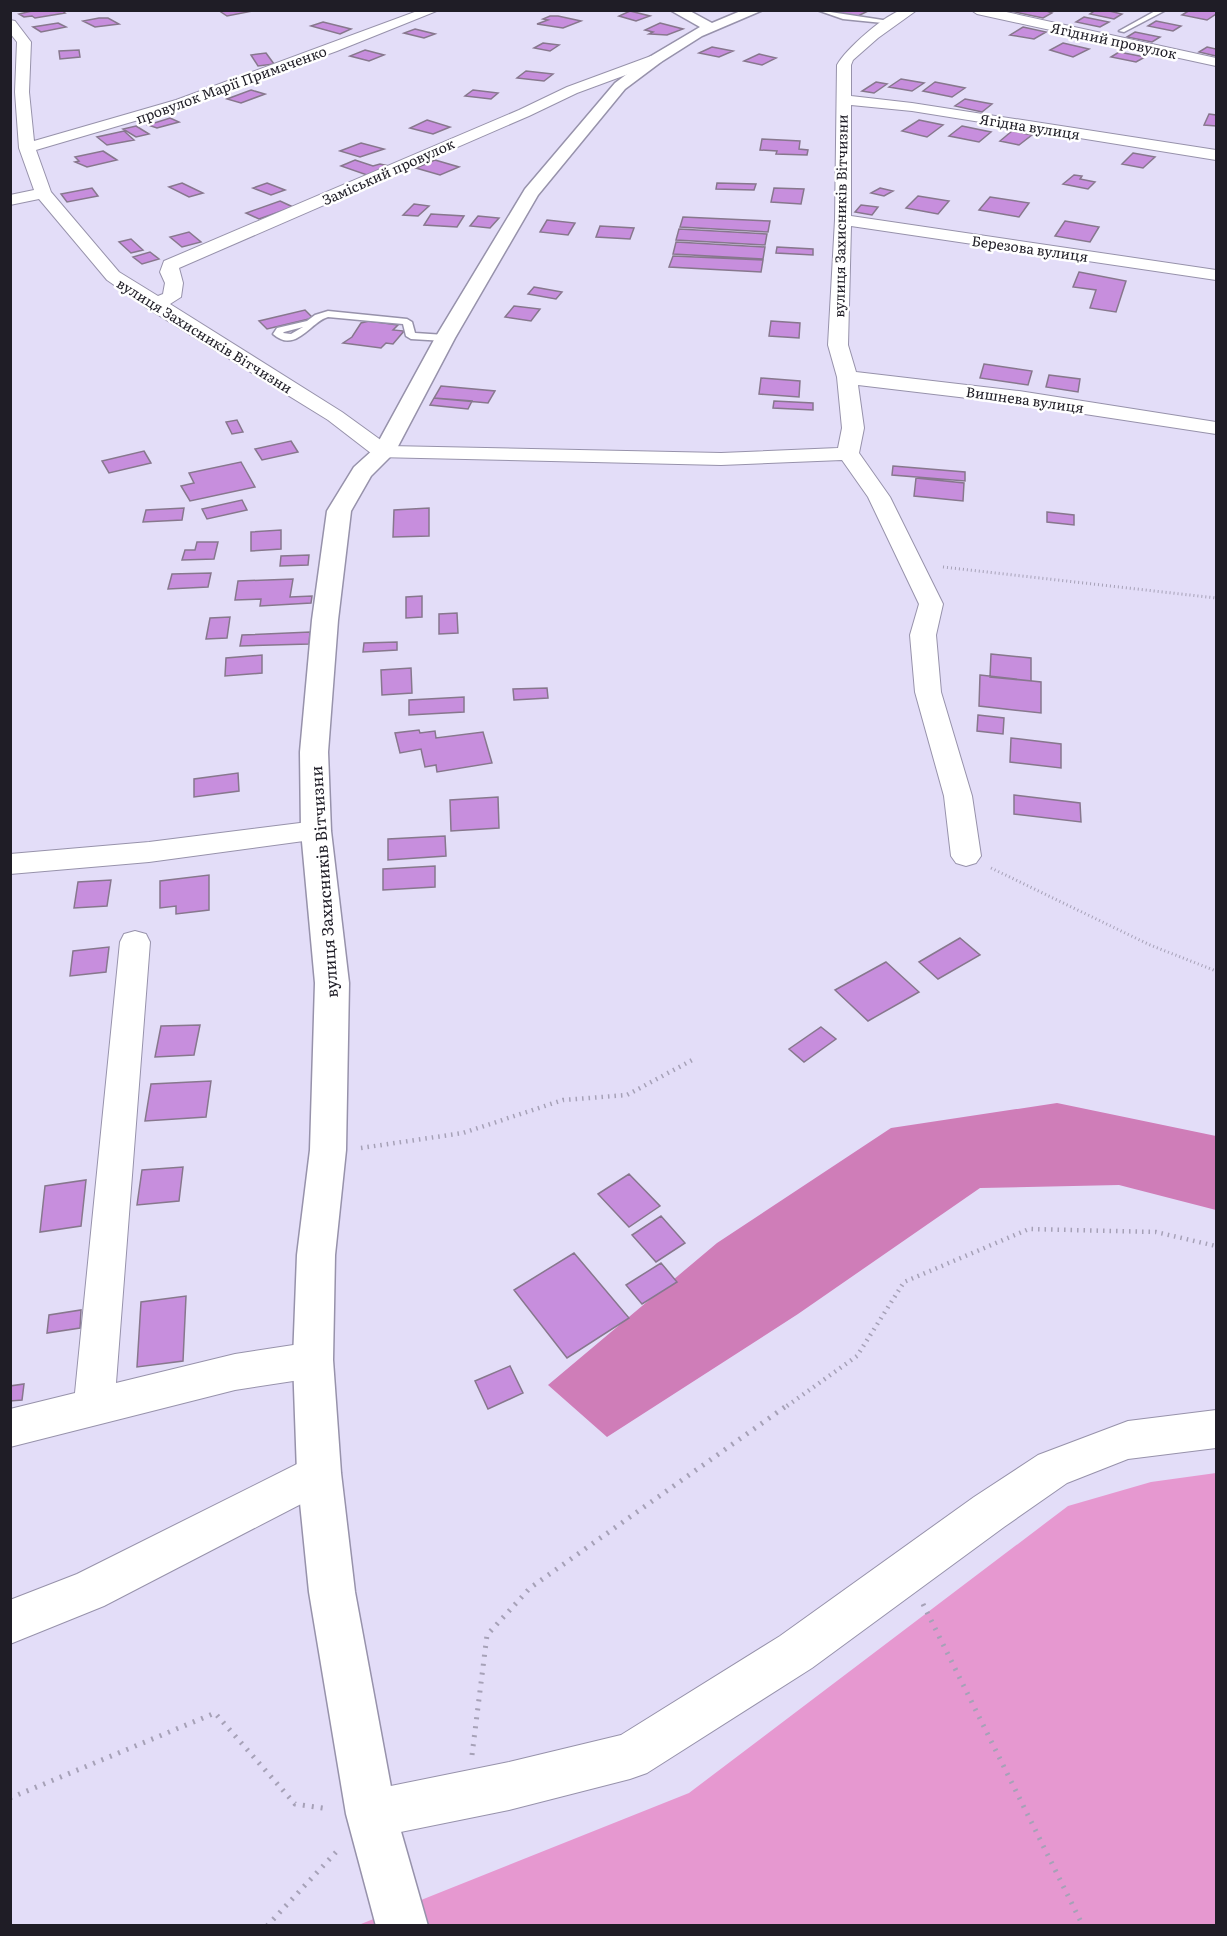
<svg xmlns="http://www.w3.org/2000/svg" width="1227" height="1936" viewBox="0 0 1227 1936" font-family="Literata,serif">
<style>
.green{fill:#e698d0}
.forest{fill:#cf7db8}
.building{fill:#c78edd;stroke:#87778d;stroke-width:1.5}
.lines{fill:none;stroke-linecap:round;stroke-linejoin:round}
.service-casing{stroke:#9792ab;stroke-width:3}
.minor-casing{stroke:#9792ab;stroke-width:2}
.tertiary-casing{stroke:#9792ab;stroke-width:3}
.path-far2{stroke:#a6a1b7;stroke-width:3;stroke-dasharray:1 3;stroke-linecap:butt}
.path-far1{stroke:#a6a1b7;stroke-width:4.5;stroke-dasharray:1.5 5;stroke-linecap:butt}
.path{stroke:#a6a1b7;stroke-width:5;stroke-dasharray:2 7;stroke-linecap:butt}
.service{fill:#fff;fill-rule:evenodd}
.minor{fill:#fff;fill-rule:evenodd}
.tertiary{fill:#fff;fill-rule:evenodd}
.labels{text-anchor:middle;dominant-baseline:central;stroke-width:5;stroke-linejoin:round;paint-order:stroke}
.far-street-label{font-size:14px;fill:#1f1d26;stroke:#fff}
.street-label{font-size:16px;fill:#1f1d26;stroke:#fff}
</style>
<rect width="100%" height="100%" fill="#e3ddf8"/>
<!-- green -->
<path class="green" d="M1216,1473v452l-860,1 333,-133 379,-287 83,-24z"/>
<!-- forest -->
<path class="forest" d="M1057,1103l159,33v74l-97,-25 -139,3 -182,126 -191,123 -59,-52 169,-142 174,-115z"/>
<!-- building -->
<path class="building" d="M36,10h25l4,3 -30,5 -3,-2 -8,1 -5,-3z
M218,10h35v1l-26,5z
M836,10h34l-14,7 -22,-5z
M1006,10h38l8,3 -9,5z
M1096,10h9l17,4 -8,5 -24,-5z
M1190,10h23l3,1v3l-9,6 -25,-5z
M630,11l20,5 -14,5 -17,-5z
M550,16h8l23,5 -18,7 -26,-4 11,-4 -5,-1z
M1084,17l25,5 -9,5 -24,-5z
M99,18h9l11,6 -24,3 -12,-6z
M1156,21l25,5 -8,5 -25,-5z
M323,22l28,7 -11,5 -29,-8z
M58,23l8,4 -25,5 -8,-5z
M660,23l23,6 -16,6 -18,-1 4,-2 -8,-2z
M1023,27l23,5 -12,7 -24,-4z
M415,29l20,5 -11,4 -20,-5z
M1135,32l25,5 -8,5 -25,-5z
M543,43l16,2 -9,6 -16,-3z
M1063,43l26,6 -16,8 -23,-7z
M712,47l21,4 -14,6 -20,-4z
M1207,47l9,2v7l-17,-4z
M79,50l1,7 -20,2 -1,-8z
M365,50l19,5 -15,6 -19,-5z
M1119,52l26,5 -9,5 -25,-5z
M266,53l8,11 -16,2 -7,-11z
M759,54l17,4 -14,7 -18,-4z
M526,71l27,3 -9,7 -27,-3z
M901,79l23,4 -12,8 -23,-4z
M876,82l11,2 -13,9 -12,-2z
M935,82l30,6 -13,9 -29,-6z
M251,90l14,4 -24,9 -14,-4z
M473,90l25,3 -7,6 -26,-3z
M965,99l27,5 -10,8 -27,-6z
M1209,114l7,1v11l-12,-1z
M170,118l9,4 -22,6 -9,-3z
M427,120l23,7 -17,7 -23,-6z
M919,120l24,5 -16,12 -25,-6z
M136,126l13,8 -13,3 -13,-8z
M962,126l29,6 -12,10 -30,-6z
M124,131l10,9 -27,5 -10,-8z
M1012,131l20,4 -13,10 -19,-4z
M762,139l38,2 -1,8 9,1 -1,5 -31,-1 1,-3 -17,-1z
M361,143l23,6 -24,8 -20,-6z
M103,151l14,9 -30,7 -12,-5 4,-1 -4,-4z
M1133,153l22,4 -12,11 -21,-4z
M355,160l18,6 7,-2 9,2 -22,9 -26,-9z
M435,160l24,7 -19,8 -24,-7z
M1074,175l8,1 -2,3 15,3 -7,7 -25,-5z
M182,183l21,10 -14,4 -20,-10z
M267,183l18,7 -14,5 -18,-7z
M717,183l39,1 -2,6 -38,-1z
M92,188l6,8 -31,6 -6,-8z
M774,188l30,1 -3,15 -30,-2z
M880,188l13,3 -9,5 -13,-3z
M918,196l31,5 -11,13 -32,-6z
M990,197l39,6 -10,14 -40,-7z
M280,201l13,6 -34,12 -13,-6z
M414,204l15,2 -11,10 -15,-1z
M861,205l17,2 -6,8 -17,-3z
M431,214l33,2 -7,11 -33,-2z
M478,216l21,2 -9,10 -20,-2z
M683,217l87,4 -2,11 -88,-5z
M547,220l28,3 -7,12 -28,-3z
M1065,221l34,6 -9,15 -35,-6z
M600,226l34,2 -4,11 -34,-2z
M679,229l88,5 -2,11 -89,-5z
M189,232l12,10 -19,5 -12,-10z
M131,239l12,11 -12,3 -12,-11z
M676,242l89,5 -2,12 -90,-5z
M777,247l36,2v6l-37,-2z
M150,252l9,7 -17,5 -9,-7z
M673,256l90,4 -2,12 -92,-5z
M1079,272l47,9 -10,31 -26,-4 6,-18 -23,-3z
M534,287l28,5 -6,7 -28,-5z
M514,306l26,3 -9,12 -26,-4z
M305,310l8,8 -46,11 -8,-8z
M369,321l29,4 -5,5 11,1 -11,13 -7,-1 -5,5 -38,-5 9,-6 9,-14z
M771,321l29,2 -1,15 -30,-2z
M984,364l48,7 -4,14 -48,-7z
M1049,375l31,4 -2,13 -32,-5z
M761,378l39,3 -1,16 -40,-3z
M441,386l54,5 -7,12 -54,-5z
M434,398l38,3 -4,8 -38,-4z
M774,401l39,2v7l-40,-2z
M237,420l6,12 -11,2 -6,-12z
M291,441l7,11 -36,8 -7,-11z
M144,451l7,12 -42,10 -7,-12z
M241,462l14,25 -65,14 -9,-15 13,-3 -5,-10z
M893,466l72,6v9l-73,-6z
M916,478l48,5 -1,18 -49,-5z
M242,500l5,10 -40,9 -5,-10z
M184,508l-2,12 -39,2 3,-12z
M429,508v28l-36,1 1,-27z
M1047,512l27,3v10l-27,-3z
M281,530v19l-30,2v-19z
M197,542h21l-4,17 -32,1 3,-10h10z
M309,555l-1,10 -28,1 1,-10z
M211,573l-3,14 -40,2 4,-15z
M293,579l-3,18 22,-1 -1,7 -51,3 1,-7 -26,1 3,-19z
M422,596v21l-16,1v-21z
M457,613l1,20 -19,1v-20z
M230,617l-3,21 -21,1 4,-21z
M310,632l-1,12 -69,2 2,-11z
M397,642v8l-34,2 1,-9z
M991,654l40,4v23l-41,-4z
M262,655v18l-37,3 1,-18z
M411,668l1,25 -30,2 -1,-25z
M980,675l61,7v31l-62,-7z
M547,688l1,10 -34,2 -1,-11z
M464,697v15l-55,3v-15z
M978,715l26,3 -1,16 -26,-3z
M419,730l1,3 15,-2 1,7 47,-6 9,31 -55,9 -1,-7 -11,2 -4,-18 -21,4 -5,-20z
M1011,738l50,6v24l-51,-6z
M238,773l1,18 -45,6v-18z
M1014,795l66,8 1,19 -67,-8z
M498,797l1,31 -48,3 -1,-31z
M445,836l1,20 -58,4v-21z
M435,866v21l-52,3v-21z
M209,875v35l-33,4v-8l-16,2v-27z
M111,880l-4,26 -33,2 4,-26z
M960,938l20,17 -42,24 -19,-17z
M109,947l-3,25 -36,4 3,-25z
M886,962l33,30 -51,29 -33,-31z
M200,1025l-6,30 -39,2 6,-31z
M821,1027l15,12 -32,23 -15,-13z
M211,1081l-5,36 -61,4 6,-37z
M183,1167l-4,34 -42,4 5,-35z
M629,1174l31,32 -31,21 -31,-33z
M86,1180l-5,46 -41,6 5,-46z
M661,1216l24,27 -29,19 -24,-27z
M574,1253l55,65 -62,40 -53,-68z
M661,1263l16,19 -35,22 -16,-19z
M186,1296l-3,65 -46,6 4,-65z
M81,1310l-1,18 -33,5 2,-18z
M510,1366l13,27 -35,16 -13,-28z
M24,1384l-2,16 -12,1v-15z"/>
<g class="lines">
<defs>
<path id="service" d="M817,10l79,12 -3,2 -50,-5z
M1157,10h9l-42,22 -5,-1z
M328,311l79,8 5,3 3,11 30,2 5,3 -5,3 -34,-2 -5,-3 -3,-12 -75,-7c-18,5 -32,37 -55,17l4,-6 30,-7 8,-6zM303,327l-12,7 -8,-1 1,-1z"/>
<path id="minor" d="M420,10h19l-102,41 -151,55 -150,44 15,42 68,80 39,24 5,-2 2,-11 -5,-11 4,-11 355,-151 48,-23 84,-31h10l2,3 -2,3 -84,31 -48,23 -350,152 4,15 -2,14 -11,7 172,108 47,34 332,7 117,-5 4,-20 -5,-51 -9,-32 7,-125 2,-155c8,-15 49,-52 66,-55 4,0 10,0 14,0l-39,28 -25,22 -2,5v31l61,7 304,47v10l-304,-49 -61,-6v111l365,54v10l-365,-54 -3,119 8,27 163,19 197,31v12l-197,-30 -161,-19 6,43 -5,25 31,44 53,107 -7,31 5,57 31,104 9,60 -5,7 -10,3 -10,-3 -5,-7 -7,-60 -29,-104 -5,-57 9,-31 -51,-107 -26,-37 -121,5 -345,-8 -48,-37 -181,-112 -40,-28 -68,-81 -29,6v-10l24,-5 -15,-42 -4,-56 2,-50 -7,-9v-13l5,1 16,21 -2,50 5,49 142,-41z
M971,10h26l219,48v8l-239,-52z
M316,821l10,3 4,7 -4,7 -177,24 -139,12v-20l139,-12z
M135,931l11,3 4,8 -34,441 119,-29 78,-12 14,5 6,13 -6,13 -14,5 -78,12 -225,57v-38l65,-16 45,-451 4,-8z
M1216,1410v38l-88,11 -61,24 -63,44 -192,141 -165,105 -17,6 -121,31 -138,28 -17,-7 -7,-17 7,-17 17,-7 138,-28 112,-27 159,-99 194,-139 64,-42 90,-34z
M319,1453l15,6 6,14 -6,14 -230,119 -94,38v-44l67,-26z"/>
<path id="tertiary" d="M670,10h18l24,13 31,-13h20l-61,26 -41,26 -36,27 -87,106 -83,143 -60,114 -24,24 -20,35 -13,109 -10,132 3,79 18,152 -3,167 -11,105 -2,105 8,113 14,119 41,222 32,112h-52l-30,-112 -37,-222 -12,-119 -4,-113 4,-105 13,-105 5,-167 -14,-152 -1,-79 12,-132 15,-109 27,-44 21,-19 60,-110 90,-149 90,-106 36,-27 49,-29z"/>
</defs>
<!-- service casing -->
<use href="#service" class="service-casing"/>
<!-- minor casing -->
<use href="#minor" class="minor-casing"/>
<!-- tertiary casing -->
<use href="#tertiary" class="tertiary-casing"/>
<!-- path-far2 -->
<path class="path-far2" d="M943,567l273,31
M991,868l159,77 66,26"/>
<!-- path-far1 -->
<path class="path-far1" d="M361,1148l102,-15 100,-33 64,-5 69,-37
M787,1406l70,-50 47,-74 125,-53 127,3 60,14"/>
<!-- path -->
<path class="path" d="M923,1604l160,322
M472,1755l15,-120 43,-47 259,-184
M10,1798l205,-85 80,91 34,5
M267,1926l71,-76"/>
<!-- service -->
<use href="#service" class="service"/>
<!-- minor -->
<use href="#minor" class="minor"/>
<!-- tertiary -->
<use href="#tertiary" class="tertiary"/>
</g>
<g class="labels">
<!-- far-street labels -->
<g class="far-street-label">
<text transform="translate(1114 40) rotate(12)">Ягідний провулок</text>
<text transform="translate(231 84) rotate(-20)">провулок Марії Примаченко</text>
<text transform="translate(1030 126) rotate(9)">Ягідна вулиця</text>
<text transform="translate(388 171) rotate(-24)">Заміський провулок</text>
<text transform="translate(840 216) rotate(-89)">вулиця Захисників Вітчизни</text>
<text transform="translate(1030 248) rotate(8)">Березова вулиця</text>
<text transform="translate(205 335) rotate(32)">вулиця Захисників Вітчизни</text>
<text transform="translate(1025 399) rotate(8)">Вишнева вулиця</text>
</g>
<!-- street labels -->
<g class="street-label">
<text transform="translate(323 882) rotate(-94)">вулиця Захисників Вітчизни</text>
</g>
</g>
<!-- border -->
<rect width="1227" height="1936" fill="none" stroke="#1f1d26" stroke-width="24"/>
</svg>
